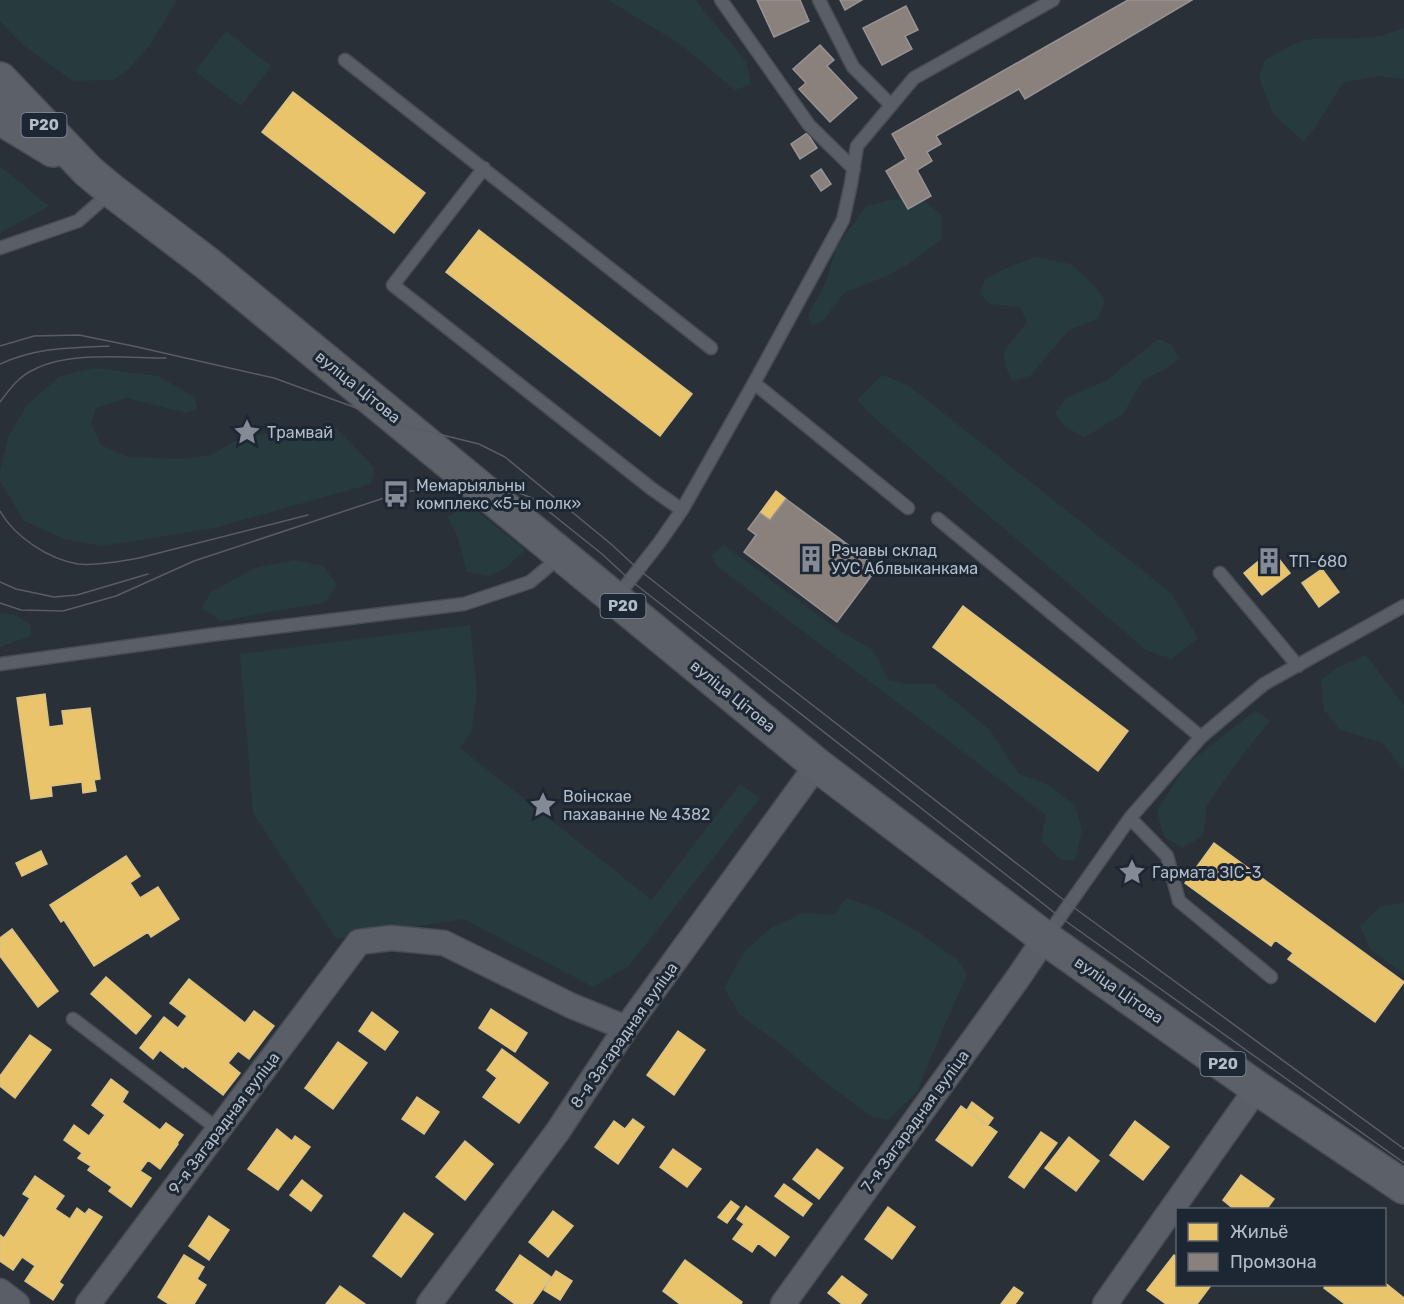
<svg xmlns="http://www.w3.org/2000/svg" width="1404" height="1304" viewBox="0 0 1404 1304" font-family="Rubik,sans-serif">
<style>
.green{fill:#273a3e}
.homes{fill:#e9c46a;stroke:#d9c286;stroke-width:1.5}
.industry{fill:#8a817c;stroke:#979393;stroke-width:1.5}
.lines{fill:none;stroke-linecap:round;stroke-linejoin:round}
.lane-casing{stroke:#484c53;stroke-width:15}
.street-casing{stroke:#484c53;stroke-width:27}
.primary-casing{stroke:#484c55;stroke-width:36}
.lane{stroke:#5a5e66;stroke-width:12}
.street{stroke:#5a5e66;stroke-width:24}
.primary{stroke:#5c6168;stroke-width:33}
.tram{stroke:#595d64;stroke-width:1.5}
.labels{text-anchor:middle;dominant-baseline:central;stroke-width:6;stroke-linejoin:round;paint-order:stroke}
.shield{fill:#1d2633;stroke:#878f9c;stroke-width:1.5}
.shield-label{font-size:15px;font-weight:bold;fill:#b4bcc9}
.street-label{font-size:16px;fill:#b4bcc9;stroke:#1d2633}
.poi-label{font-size:16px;fill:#b4bcc9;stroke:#1d2633;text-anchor:start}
</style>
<rect width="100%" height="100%" fill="#2a3038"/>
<!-- green -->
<path class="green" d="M0,0h177l-27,45 -21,24 -16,11 -40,1 -49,-35 -24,-25z
M608,0h88l8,11 42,50 5,23 -16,6 -55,-46z
M1404,27v52l-27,-3 -34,7 -28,45 -12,13 -30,-27 -14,-37 6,-17c11,-6 31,-19 42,-20 32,-5 68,4 97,-13z
M226,31l45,35 -30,40 -46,-35z
M0,166l49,40 -49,27z
M923,199l18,16 1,24 -33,25 -27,14 -37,14 -21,28 -12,6 -4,-11 18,-33 10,-34 30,-42 24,-6z
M1035,257l36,7 24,22 10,14 -7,19 -29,11 -39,46 -18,5 -7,-16 -1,-14 23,-29 -7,-15 -30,-3 -10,-10 5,-15 24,-12z
M1158,339l14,6 7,13 -12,10 -24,12 -20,34 -38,23 -20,-10 -10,-14 11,-15 40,-17z
M94,368l64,8 37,21 2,11 -10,5 -61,-15 -30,10 -5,16 10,21 28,12 52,2 30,-4 29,-17 73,-11 23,1 39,40 -4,16 -161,45 -109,17 -36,-7 -41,-18 -24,-40v-9l8,-35 19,-32 33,-29z
M882,375l26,10 263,208 27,45 -26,21 -25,-8 -278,-238 -12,-13z
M467,503l58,47 -19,18 -17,8 -22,-4 -9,-34 -10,-21z
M724,545l110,82 40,24 14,29 18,4h28l56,46 29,44 30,11 26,21 7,24 -7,30h-14l-20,-19 5,-26 -329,-249 -6,-11z
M294,560l29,6 14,19 -11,17 -105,19 -19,-13 9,-16 44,-24z
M0,613l15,2 15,10 1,11 -31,11z
M470,625l7,66 -5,40 -12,17 192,152 88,-116 20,14 -131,168 -36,21 -129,-68 -128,20 -83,-126 -13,-159z
M1366,655l38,51v65l-21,-28 -43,-13 -16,-20 -3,-30 17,-13z
M1256,710l14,11 -30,37 -33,47 -4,31 -21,12 -18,-12 -7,-25 29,-46z
M846,898l34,12 38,22 40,28 9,15 -28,63 -22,54 -29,28 -15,-3 -46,-33 -37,-32 -50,-37 -16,-27 20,-36 27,-24 32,-15 31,2z
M1404,903v71l-34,-25 -10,-23 21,-20z"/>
<!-- homes -->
<path class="homes" d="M293,92l132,101 -31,40 -132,-101z
M479,230l213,164 -32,42 -214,-164z
M776,491l10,8 -16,21 -10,-7z
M1272,550l18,23 -28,22 -18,-22z
M1322,569l17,23 -20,15 -17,-24z
M963,606l165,125 -30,40 -165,-124z
M45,694l4,33 15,-2 -2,-14 28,-3 10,71 -6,1 2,11 -13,2 -1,-11 -31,4 1,10 -21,3 -14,-101z
M1214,843l190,139 -29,40 -87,-63 5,-6 -18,-13 -4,6 -86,-63z
M41,851l6,13 -25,12 -6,-13z
M126,856l14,20 -10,7 10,15 18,-11 21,32 -28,18 -3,-5 -54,34 -30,-46 -3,2 -11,-17z
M12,929l46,62 -20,16 -38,-51v-18z
M106,977l45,39 -15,18 -45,-40z
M189,979l56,44 9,-12 20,15 -25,33 -11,-8 -10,12 12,10 -17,22 -38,-29 -2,2 -23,-18 -7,9 -13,-11 24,-31 14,11 9,-12 -17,-13z
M491,1009l36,24 -12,19 -36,-24z
M372,1012l26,20 -13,18 -26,-19z
M678,1031l27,19 -31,45 -27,-20z
M30,1035l21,15 -36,48 -15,-12v-10z
M338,1042l29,21 -34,46 -28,-21z
M502,1049l46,34 -29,40 -36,-26 14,-19 -10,-8z
M111,1079l17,13 -6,10 38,28 6,-7 17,12 -6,8 1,1 -18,25 -12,-9 -8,11 11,7 -20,29 -22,-16 3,-4 -24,-17 3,-4 -13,-8 4,-5 -18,-13 10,-15 15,11 16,-21 -13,-10z
M417,1097l22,15 -15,22 -22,-15z
M972,1102l21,16 -5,7 -21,-15z
M961,1106l36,26 -25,34 -36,-26z
M633,1119l11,8 -26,37 -23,-17 19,-26 11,8z
M1135,1121l34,26 -26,33 -33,-25z
M277,1129l15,12 3,-5 15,11 -32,43 -30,-21z
M1041,1132l16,11 -33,45 -15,-11z
M1069,1137l30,24 -23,30 -31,-23z
M465,1141l28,23 -28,36 -29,-23z
M673,1149l28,20 -14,18 -27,-20z
M817,1149l26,19 -24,31 -26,-20z
M1241,1175l33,24 -8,11h-31l-12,-10z
M35,1176l29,20 -9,13 15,10 7,-11 8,6 4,-5 13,8 -43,65 4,3 -10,15 -28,-19 10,-15 -13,-9 -9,13 -13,-9v-26l4,3 26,-40 -7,-4z
M302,1180l20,16 -11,15 -21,-16z
M784,1184l28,20 -9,12 -28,-20z
M731,1201l8,6 -12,16 -9,-6z
M746,1206l43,31 -14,19 -17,-13 -6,9 -19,-13 11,-15 -7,-5z
M888,1207l27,20 -23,32 -27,-20z
M553,1211l20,15 -25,31 -19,-15z
M404,1213l29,21 -32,43 -28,-21z
M209,1216l20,14 -20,30 -20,-14z
M184,1255l20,12 -7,12 9,6 -12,19h-25l-11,-7z
M520,1255l31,22 -19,27h-17l-19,-14z
M1174,1255l4,3v26h34l-15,20h-31l-19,-14z
M685,1260l57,42 -1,2h-61l-17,-13z
M556,1271l16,10 -12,19 -16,-10z
M842,1276l25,19 -7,9h-18l-14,-11z
M1384,1282l20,16v6h-59l-21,-16 2,-4h58z
M340,1286l25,18h-39z
M1014,1287l9,6 -8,11h-14z"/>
<!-- industry -->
<path class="industry" d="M757,0h43l9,21 -35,16z
M840,0h22l-17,10z
M1128,0h64l-167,99 -6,-10 -83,47 5,8 -14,8 5,9 -15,9 14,26 -23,13 -22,-38 20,-12 -14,-25z
M906,6l12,24 -13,6 7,13 -30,16 -19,-37z
M820,45l14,15 -7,6 30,32 -27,24 -31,-33 7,-6 -13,-14z
M807,133l10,15 -17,11 -9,-15z
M821,169l10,15 -10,7 -10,-15z
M786,499l92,68 -41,55 -93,-70 12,-17 -8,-6 12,-16 10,7z"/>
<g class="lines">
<defs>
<path id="lane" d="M721,0l88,125 45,44
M819,0l34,67 38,38
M345,60l366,288
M484,168l-91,117 259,204 30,21
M0,248l78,-27 33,-29
M754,383l154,125
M938,519l263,218
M1220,573l78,93
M616,598l43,-55 23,-33 72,-127 89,-163 8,-36 6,-38 57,-68 139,-78
M0,664l210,-29 254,-31 66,-22 31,-26
M1130,818l37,38 12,45 92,76
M1046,937l84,-119 71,-81 63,-53 140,-78
M73,1019l146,111"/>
<path id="street" d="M0,1291l17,13
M88,1304l271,-362 32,-4 53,5 128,63 54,22
M429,1304l129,-173 68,-103 191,-263
M783,1304l235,-326 27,-40
M1105,1304l152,-216"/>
<path id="primary" d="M0,79l88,92 24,20 96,73 609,501 228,173 212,150 147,99
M0,118l53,32"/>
</defs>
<!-- lane casing -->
<use href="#lane" class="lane-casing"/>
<!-- street casing -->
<use href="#street" class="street-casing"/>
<!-- primary casing -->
<use href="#primary" class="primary-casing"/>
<!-- lane -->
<use href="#lane" class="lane"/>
<!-- street -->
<use href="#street" class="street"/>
<!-- primary -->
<use href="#primary" class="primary"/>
<!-- tram -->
<path class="tram" d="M0,346l34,-10 45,-1 54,11 141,32 132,48 73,18 26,13 106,87 27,25 61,48 370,287 335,245
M0,364c38,-17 69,-16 109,-18
M0,402c9,-12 18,-25 33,-32 36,-19 92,-12 133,-12
M0,511c15,26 48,48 78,53 16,2 45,-3 61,-6l169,-43
M0,582l16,7 38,8 23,-2 71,-21
M0,603l21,7 42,1 53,-15 78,-35 202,-67 15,-3 70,-2 33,2 18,7 70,56 28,26 430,337 344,246"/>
</g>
<!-- icons -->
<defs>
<symbol id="sight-bare" viewBox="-9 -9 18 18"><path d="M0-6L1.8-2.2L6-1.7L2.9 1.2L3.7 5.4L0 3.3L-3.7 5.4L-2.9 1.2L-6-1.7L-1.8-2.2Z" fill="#848b96" stroke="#1d2633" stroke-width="2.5" paint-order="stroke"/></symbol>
<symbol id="bus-bare" viewBox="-9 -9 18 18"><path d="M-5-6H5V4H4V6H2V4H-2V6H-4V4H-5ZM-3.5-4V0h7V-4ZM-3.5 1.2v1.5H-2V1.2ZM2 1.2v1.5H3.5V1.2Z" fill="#848b96" stroke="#1d2633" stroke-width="2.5" paint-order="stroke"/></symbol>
<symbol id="building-bare" viewBox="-9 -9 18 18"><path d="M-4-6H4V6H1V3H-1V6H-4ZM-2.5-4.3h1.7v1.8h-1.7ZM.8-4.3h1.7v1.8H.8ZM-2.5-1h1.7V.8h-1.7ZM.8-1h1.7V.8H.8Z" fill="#848b96" stroke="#1d2633" stroke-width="2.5" paint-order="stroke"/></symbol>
</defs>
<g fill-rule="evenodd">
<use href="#sight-bare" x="228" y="413" width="38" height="38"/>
<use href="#bus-bare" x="377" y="475" width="38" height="38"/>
<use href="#building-bare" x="792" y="540" width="38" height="38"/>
<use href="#building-bare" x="1250" y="542" width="38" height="38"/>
<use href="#sight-bare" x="524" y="786" width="38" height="38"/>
<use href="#sight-bare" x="1113" y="853" width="38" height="38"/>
</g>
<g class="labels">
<!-- shield labels -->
<g class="shield">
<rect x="21.5" y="113" width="45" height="24" rx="4.5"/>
<rect x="600.5" y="594" width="45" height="24" rx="4.5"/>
<rect x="1200.5" y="1052" width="45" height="24" rx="4.5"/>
</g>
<g class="shield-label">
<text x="44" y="125">Р20</text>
<text x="623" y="606">Р20</text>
<text x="1223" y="1064">Р20</text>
</g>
<!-- street labels -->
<g class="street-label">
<text transform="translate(358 387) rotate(39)">вуліца Цітова</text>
<text transform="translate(733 696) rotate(39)">вуліца Цітова</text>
<text transform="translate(1119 990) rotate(35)">вуліца Цітова</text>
<text transform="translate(624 1035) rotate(-55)">8-я Загарадная вуліца</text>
<text transform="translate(915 1121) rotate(-54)">7-я Загарадная вуліца</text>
<text transform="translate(224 1123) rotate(-53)">9-я Загарадная вуліца</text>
</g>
<!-- poi labels -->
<g class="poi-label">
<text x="267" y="432">Трамвай</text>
<text x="416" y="485">Мемарыяльны<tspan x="416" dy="18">комплекс «5-ы полк»</tspan></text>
<text x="831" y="550">Рэчавы склад<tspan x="831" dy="18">УУС Аблвыканкама</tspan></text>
<text x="1289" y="561">ТП-680</text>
<text x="563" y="796">Воінскае<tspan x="563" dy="18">пахаванне № 4382</tspan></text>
<text x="1152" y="872">Гармата ЗІС-3</text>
</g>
</g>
<!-- legend -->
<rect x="1176" y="1208" width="210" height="78" fill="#1d2633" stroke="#59626f" stroke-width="1.5"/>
<rect x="1188" y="1223" width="30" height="18" fill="#e9c46a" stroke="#59626f" stroke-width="1.5"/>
<text x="1230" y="1238" font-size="18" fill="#b4bcc9">Жильё</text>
<rect x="1188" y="1253" width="30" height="18" fill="#8a817c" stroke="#59626f" stroke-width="1.5"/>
<text x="1230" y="1268" font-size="18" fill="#b4bcc9">Промзона</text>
</svg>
